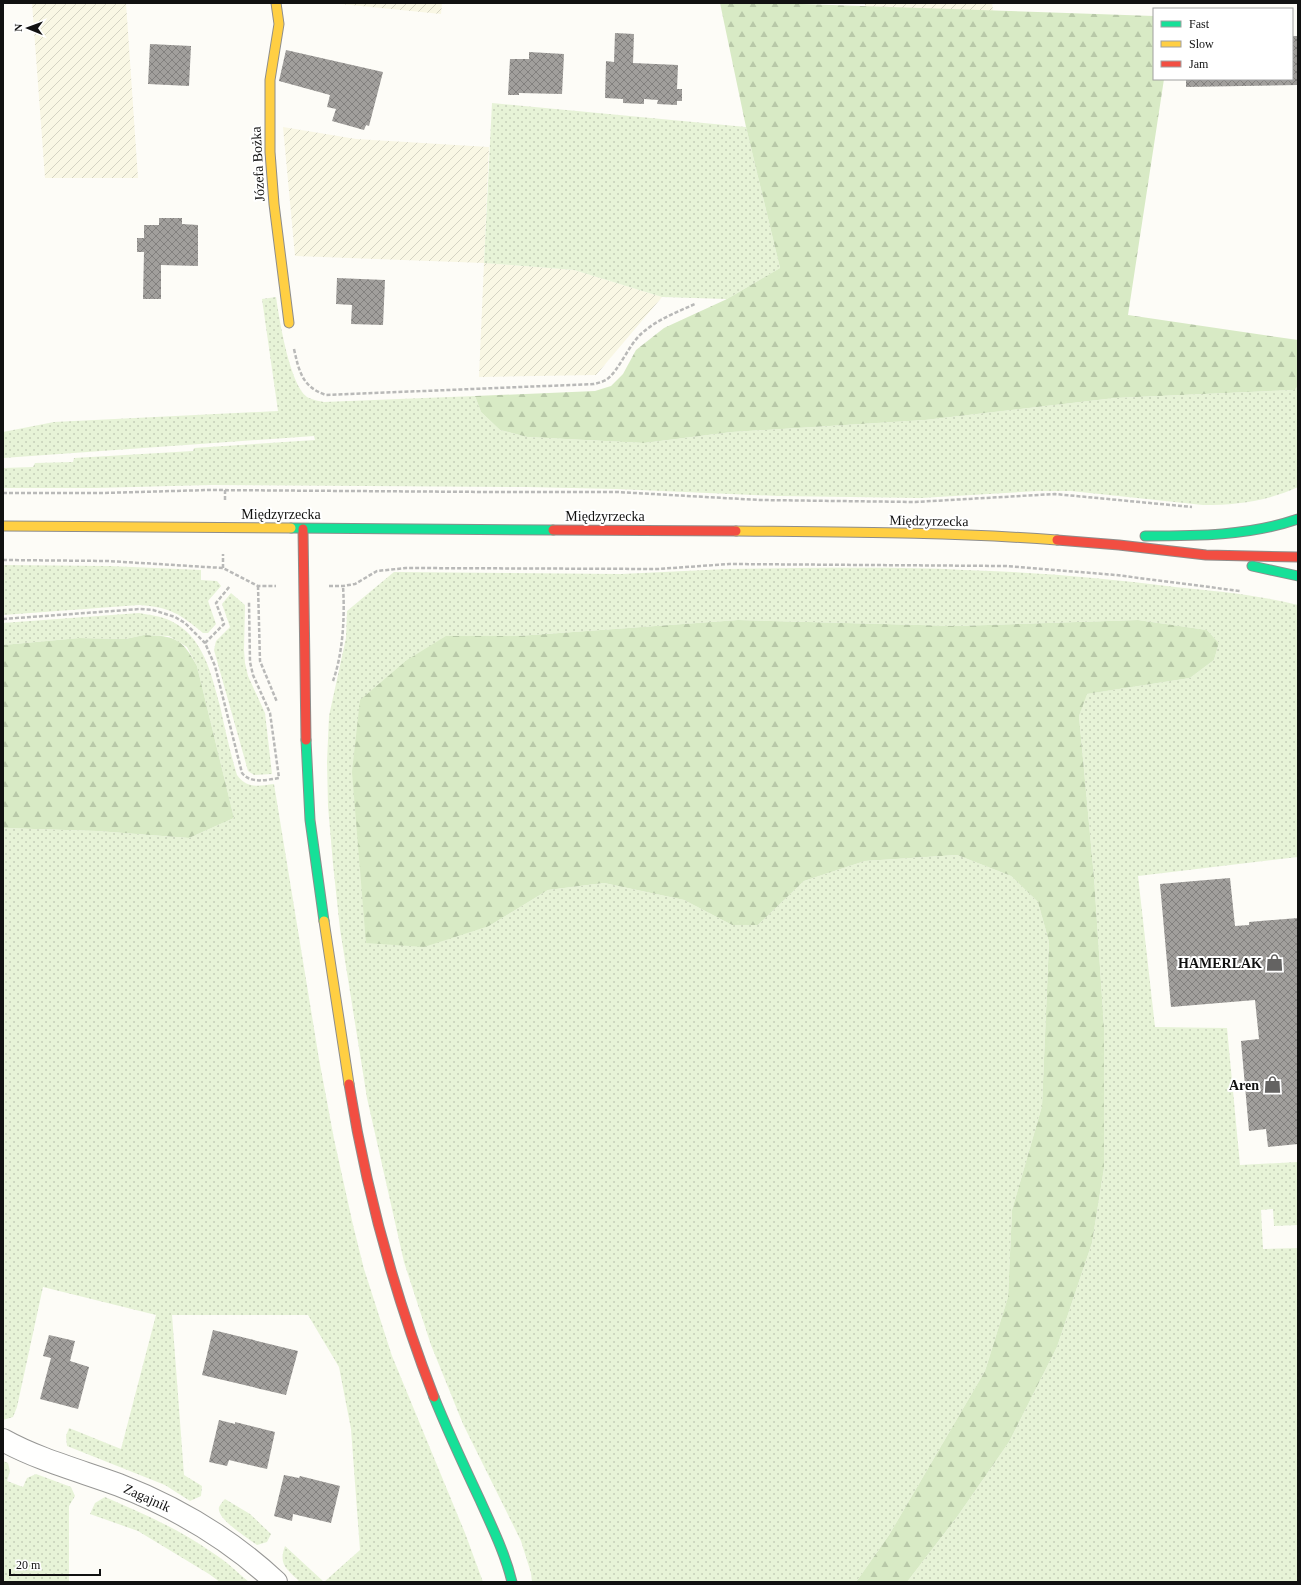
<svg xmlns="http://www.w3.org/2000/svg" width="1301" height="1585" viewBox="0 0 1301 1585" font-family="Georgia,serif">
<style>
.farmland{fill:url(#farmland-furrows)}
.grass{fill:url(#grass-dots)}
.forest{fill:url(#forest-firs)}
.building{fill:url(#building-cross-hatch)}
.lines{fill:none;stroke-linecap:round;stroke-linejoin:round}
.street-casing{stroke:#979795;stroke-width:24}
.fast-casing{stroke:#8e8d8b;stroke-width:11}
.slow-casing{stroke:#8e8d8b;stroke-width:11}
.jam-casing{stroke:#8e8d8b;stroke-width:11}
.path{stroke:#b9b9b8;stroke-width:2.5;stroke-dasharray:4 2;stroke-linecap:butt}
.street{stroke:#fffffe;stroke-width:22}
.fast{stroke:#16e098;stroke-width:9}
.slow{stroke:#ffcf43;stroke-width:9}
.jam{stroke:#f24e42;stroke-width:9}
.labels{text-anchor:middle;dominant-baseline:central;stroke-width:4;stroke-linejoin:round;paint-order:stroke}
.street-label{font-size:14px;fill:#111;stroke:#fff}
.poi-label{font-size:14px;font-weight:bold;fill:#111;stroke:#fff;text-anchor:end}
</style>
<defs>
<pattern id="farmland-furrows" width="10" height="10" patternUnits="userSpaceOnUse"><rect width="10" height="10" fill="#f9f7e4"/><path d="M-1 1l2-2M0 10L10 0M9 11l2-2" fill="none" stroke="#d4d3c3"/></pattern>
<pattern id="grass-dots" width="8" height="8" patternUnits="userSpaceOnUse"><rect width="8" height="8" fill="#e7f3d7"/><path d="M2 2h.1M6 6h.1" fill="none" stroke="#c5cfb8" stroke-width="1.8" stroke-linecap="round"/></pattern>
<pattern id="forest-firs" width="22" height="20" patternUnits="userSpaceOnUse"><rect width="22" height="20" fill="#d8eac5"/><path d="M5 1l3.5 6h-7zM16 11l3.5 6h-7z" fill="#b8c8a8"/></pattern>
<pattern id="building-cross-hatch" width="8" height="8" patternUnits="userSpaceOnUse"><rect width="8" height="8" fill="#a19f9c"/><path d="M0 0l8 8M0 8l8-8" fill="none" stroke="#82807e"/></pattern>
</defs>
<rect width="100%" height="100%" fill="#fdfcf7"/>
<!-- farmland -->
<path class="farmland" d="M32,3h94l12,175h-93z
M331,3h111l-1,11z
M865,3h127l1,8 -128,-4z
M283,127l73,12 133,8 -5,116 90,7 88,27 -66,78 -117,2 5,-114 -189,-7z"/>
<!-- grass -->
<path class="grass" d="M492,103l254,24 34,141 -53,31 -65,-2 -88,-27 -90,-7z
M276,297c3,20 14,92 33,101 4,2 10,3 15,4l151,-6 6,16 19,18 27,7 117,6 88,-11 193,-12 190,-22 178,-8 5,-4v101c-30,14 -62,18 -95,18l-132,-14h-33l-117,7 -143,-2 -161,-7 -91,-2 -315,-2 -115,3h-93v-20l30,-1 2,-4 38,-1 1,-4 119,-7 1,-3 121,-8 -1,-4 -311,22v-26l51,-10 224,-11 -16,-112z
M3,565l106,1 92,4v10l16,1 4,5 -13,15 8,23 -8,9h-5c-23,-19 -33,-26 -64,-28l-136,10z
M798,568c55,0 111,-1 166,2 71,2 141,8 211,17 41,4 83,8 123,18v252l-160,19 17,151 72,1 13,137 58,-3v63l-24,1 -1,-17 -12,1 2,39 35,-1v334h-391l50,-65 52,-75 48,-95 35,-104 12,-75v-141l-10,-150 -15,-161 7,-22 104,-16 24,-18 5,-17 -12,-13 -69,-10 -181,6 -219,-6 -220,16h-72l43,290 59,-36 56,-7 80,17 48,25h26l46,-44 61,-20 92,-6 54,21 27,26 11,40 -7,164 -30,104 -4,87 -23,74 -96,164 -33,47h-324l-1,-9 -10,-32 -58,-117 -32,-79 -27,-83 -37,-164 -27,-169 -7,-65 -5,-58 -1,-44 2,-46 17,-78 1,-27 47,-39 227,2 106,-5z
M231,593l14,12 -1,45 1,13 3,13 17,37 7,61 -18,1 -6,-4 -34,-121 2,-9 14,-14 -8,-23z
M139,613c11,2 22,3 32,8 33,16 40,53 49,85 5,23 10,46 17,69 10,14 22,11 37,9l45,275 15,80 19,86 11,44 28,87 73,177 18,49h-183c-13,-13 -22,-17 -15,-36l39,36 36,-32 -9,-121 -12,-62 -31,-52h-136l12,160 18,11 -1,10 -11,5 -25,-16 -98,-39 -1,-10 3,-8 52,21 35,-134 -113,-28 -26,120 -4,10 -10,3v-592l94,3 92,7 45,-20 -37,-152 -10,-19 -18,-11 -25,-1 -19,4 -46,-1 -76,7v-22z
M3,1461l5,2 2,8 -3,10 16,6 4,-9 9,-4 35,13 4,9 -6,10v76h-66z
M105,1497c37,16 74,32 108,56 13,8 24,19 36,29h-29l-11,-8 -71,-43 -48,-17 5,-11z
M225,1499l25,15 21,20 -4,8 -10,3c-9,-7 -41,-26 -38,-38 1,-2 4,-6 6,-8z"/>
<!-- forest -->
<path class="forest" d="M720,3h52l382,13v63h10l-36,236 170,25v46l-4,4 -179,8 -190,22 -193,12 -88,11 -117,-6 -27,-7 -19,-18 -6,-16 120,-5 16,-5 12,-12 13,-24 28,-22 63,-29 53,-31 -34,-141z
M738,620l219,6 181,-6 69,10 12,13 -5,17 -24,18 -103,16 -8,22 15,161 10,150v141l-12,75 -35,104 -48,95 -52,75 -50,65h-51l33,-47 96,-164 23,-74 4,-87 30,-104 7,-164 -11,-40 -27,-26 -54,-21 -92,6 -61,20 -46,44h-26l-48,-25 -80,-17 -56,7 -59,36 -65,21 -58,-4 -14,-171 8,-72 47,-40 39,-24h72z
M144,635c31,1 38,3 53,31l37,152 -45,20 -92,-7 -94,-3v-183l76,-7 46,1z"/>
<!-- building -->
<path class="building" d="M615,33l19,1 -1,29 45,2 -1,24h5v12h-5v4l-20,-1 1,-4 -14,-1v5l-21,-1v-4l-18,-1 1,-37 8,1z
M1292,36h6v49l-112,2v-8h106z
M150,44l41,2 -2,40 -41,-2z
M286,50l97,22 -14,54 -3,-1 -2,5 -32,-9 4,-12 -9,-2 3,-12 -51,-14z
M529,52l35,2 -2,40 -43,-1v2h-11l2,-36h19z
M159,218h23v6l16,1v41l-37,-1v34h-18l1,-47h-7v-14h7v-13h15z
M337,278l48,2 -2,45 -32,-1 1,-19 -16,-1z
M1230,878l5,48 14,-1v-3l49,-4v226l-30,3 -2,-18 -17,2 -8,-90 18,-2 -4,-39 -84,7 -11,-123z
M213,1330l85,21 -12,44 -84,-20z
M49,1335l26,6 -5,20 19,6 -11,42 -38,-10 11,-41 -8,-2z
M219,1420l16,4v-2l40,10 -8,37 -38,-9 -2,6 -18,-4z
M284,1475l15,3 1,-2 40,10 -9,37 -38,-9 -1,7 -18,-5z"/>
<g class="lines">
<defs>
<path id="street" d="M3,1440c36,20 78,31 116,45 59,23 111,54 157,97"/>
<path id="fast" d="M291,528l262,2
M1145,536c52,0 103,0 153,-17
M1252,566l46,10
M306,740l4,80 14,101
M434,1397c14,35 30,69 46,103 12,27 25,53 32,82"/>
<path id="slow" d="M276,3l3,21 -9,56v72l4,52 15,119
M3,526l288,2
M736,531c106,1 215,1 321,9
M324,921l25,163"/>
<path id="jam" d="M303,529l3,211
M553,530l183,1
M1057,540l62,5 87,10 92,2
M349,1084c17,107 46,212 85,313"/>
</defs>
<!-- street casing -->
<use href="#street" class="street-casing"/>
<!-- fast casing -->
<use href="#fast" class="fast-casing"/>
<!-- slow casing -->
<use href="#slow" class="slow-casing"/>
<!-- jam casing -->
<use href="#jam" class="jam-casing"/>
<!-- path -->
<path class="path" d="M294,349c5,22 8,38 32,46l268,-11c4,-1 8,-2 12,-4 13,-9 22,-34 35,-46 15,-14 36,-22 54,-30
M225,490v11
M3,493h99l107,-3 281,2h127l143,8 155,2 140,-8 137,13
M3,560l105,1 115,7 35,18h18
M223,568v-14
M258,586l2,75 17,41
M329,586h14l12,-2 22,-13 29,-3 252,1 71,-5 277,2 110,9 124,16
M3,619l137,-10 13,1 22,7 10,6 20,20 10,23 27,107c9,11 24,7 37,5l-9,-65 -17,-38 -3,-13 -1,-60
M205,643l19,-19 -8,-21 14,-17
M333,681c10,-28 12,-65 10,-95"/>
<!-- street -->
<use href="#street" class="street"/>
<!-- fast -->
<use href="#fast" class="fast"/>
<!-- slow -->
<use href="#slow" class="slow"/>
<!-- jam -->
<use href="#jam" class="jam"/>
</g>
<!-- icons -->
<defs>
<symbol id="shop-bare" viewBox="-9 -9 18 18"><path d="M-5-2.5h2.3a2.7 3.5 0 0 1 5.4 0H5L5.5 6h-11ZM-1.5-2.5h3a1.5 2.3 0 0 0-3 0Z" fill="#646362" stroke="#fff" stroke-width="2.5" paint-order="stroke"/></symbol>
</defs>
<g fill-rule="evenodd">
<use href="#shop-bare" x="1262" y="950" width="25" height="25"/>
<use href="#shop-bare" x="1260" y="1072" width="25" height="25"/>
</g>
<g class="labels">
<!-- street labels -->
<g class="street-label">
<text transform="translate(258 164) rotate(-93)">Józefa Bożka</text>
<text x="281" y="514">Międzyrzecka</text>
<text x="605" y="516">Międzyrzecka</text>
<text transform="translate(929 521) rotate(1)">Międzyrzecka</text>
<text transform="translate(147 1498) rotate(24)">Zagajnik</text>
</g>
<!-- poi labels -->
<g class="poi-label">
<text x="1262" y="963">HAMERLAK</text>
<text x="1259" y="1085">Aren</text>
</g>
</g>
<!-- border -->
<rect width="1301" height="1585" fill="none" stroke="#111111" stroke-width="8"/>
<!-- legend -->
<rect x="1153" y="8" width="140" height="72" fill="#ffffff" stroke="#a0a0a0"/>
<rect x="1161" y="21" width="20" height="6" fill="#16e098" stroke="#a0a0a0"/>
<text x="1189" y="28" font-size="12" fill="#111111">Fast</text>
<rect x="1161" y="41" width="20" height="6" fill="#ffcf43" stroke="#a0a0a0"/>
<text x="1189" y="48" font-size="12" fill="#111111">Slow</text>
<rect x="1161" y="61" width="20" height="6" fill="#f24e42" stroke="#a0a0a0"/>
<text x="1189" y="68" font-size="12" fill="#111111">Jam</text>
<!-- north arrow -->
<g transform="translate(28 28) rotate(271)" stroke="#ffffff" stroke-width="3" paint-order="stroke">
<path d="M0-3L7 15L0 10L-7 15Z" fill="#111111"/>
<text y="-6" font-size="11" font-weight="bold" text-anchor="middle" fill="#111111">N</text>
</g>
<!-- scale -->
<path d="M10 1569v6h90v-6" fill="none" stroke="#111111" stroke-width="2"/>
<text x="16" y="1569" font-size="12" fill="#111111" stroke="#ffffff" stroke-width="3" paint-order="stroke">20 m</text>
</svg>
